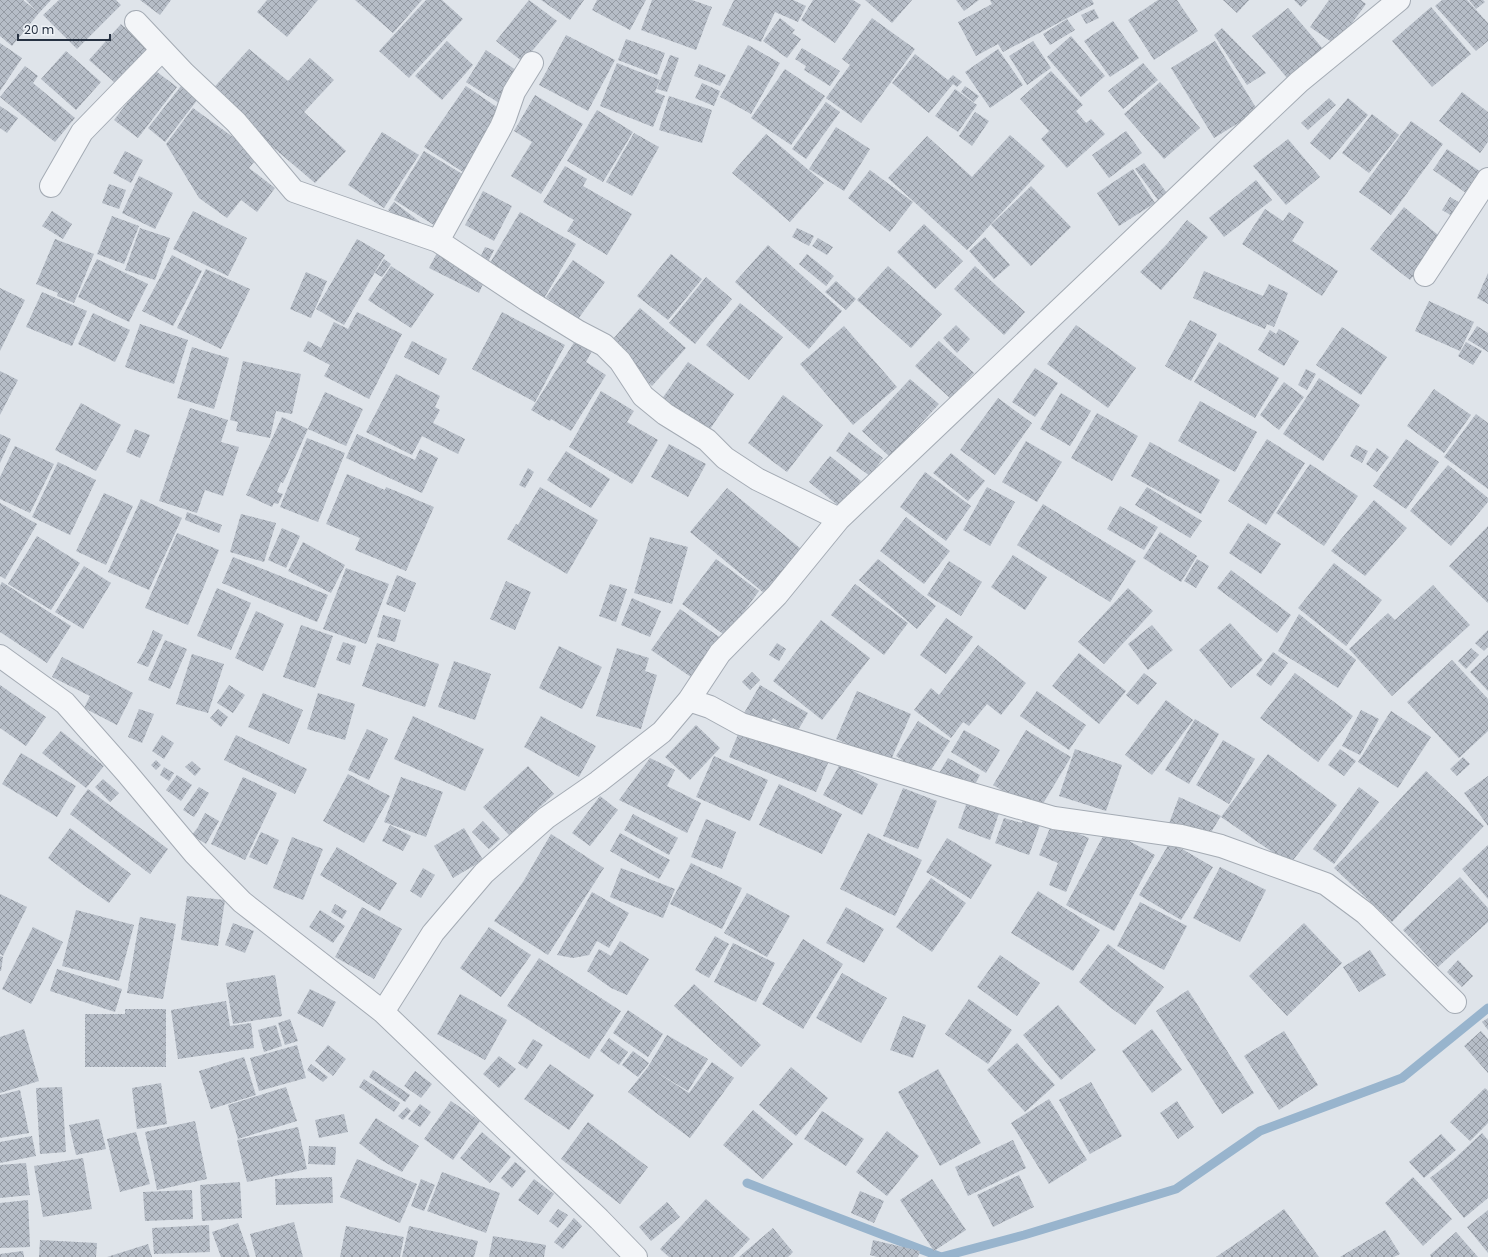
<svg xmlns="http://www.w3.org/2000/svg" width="1488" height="1257" viewBox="0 0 1488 1257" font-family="Poppins,sans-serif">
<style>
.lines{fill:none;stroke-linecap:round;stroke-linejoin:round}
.stream{stroke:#98b4cd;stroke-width:9}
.building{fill:url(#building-cross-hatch)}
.minor-casing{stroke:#a4abb4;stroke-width:24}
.minor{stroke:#f3f5f8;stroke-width:22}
</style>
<defs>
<pattern id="building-cross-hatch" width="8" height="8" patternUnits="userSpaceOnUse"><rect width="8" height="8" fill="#b6bdc7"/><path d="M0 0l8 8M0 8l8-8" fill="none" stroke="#949aa3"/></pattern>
</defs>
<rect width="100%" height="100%" fill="#dfe4ea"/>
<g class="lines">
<!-- stream -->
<path class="stream" d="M747,1183l194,74 83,-22 152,-46 84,-58 142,-53 86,-70"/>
</g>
<!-- building -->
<path class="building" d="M0,0h23l13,11 -10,-11h25l-12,13 -27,33 -12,-10z
M59,0h57l5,5 -44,44 -34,-34z
M140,0h31l-11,15z
M267,0h51l-31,37 -30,-25z
M355,0h67l-29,33z
M426,0h16l21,19 -54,59 -30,-27z
M529,0l28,21 -34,41 -27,-21z
M541,0h43l-14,20z
M597,0h49l-16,30 -38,-20z
M652,0h40l20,7 -16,43 -55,-20z
M734,0h59l13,6 -8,16 -23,-10 -14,30 -39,-17z
M813,0h40l8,5 -26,38 -34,-23z
M865,0h47l-20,23z
M956,0h23l-15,11z
M990,0h102l2,4 -91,48 -5,-8 -22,12 -18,-34 34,-18z
M1158,0h19l21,31 -44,29 -26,-40z
M1223,0h26l-12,13z
M1294,0h14l-7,7z
M1329,0h32l5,4 -30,41 -26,-18z
M1442,0h25l21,23v18l-12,10 -41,-45z
M1469,0h14l2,2 -9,7z
M1431,7l40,47 -39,33 -40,-46z
M1288,8l35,41 -36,29 -35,-42z
M1094,9l5,9 -13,6 -5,-9z
M780,18l15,12 -3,3 9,6 -14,19 -24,-17z
M872,18l43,31 -54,74 -35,-25 24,-33 -8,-6z
M1067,19l8,11 -25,15 -7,-11z
M1113,21l26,37 -29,19 -26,-36z
M121,24l32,29 -32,35 -32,-28z
M1222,28l44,45 -19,12 -33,-50z
M566,35l49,25 -27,51 -49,-26z
M1071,36l34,40 -24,21 -34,-40z
M626,39l39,14 -8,22 -39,-15z
M447,41l26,24 -31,35 -27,-24z
M1033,41l18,27 -24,17 -18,-29z
M1215,41l43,70 -44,27 -43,-70z
M0,43l22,15 -22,33z
M748,45l32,18 -29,51 -31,-17z
M802,48l38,23 -10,15 -26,-16 2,-4 -11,-7z
M249,49l39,32 22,-23 24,22 -30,32 42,39 -31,32 -106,-90z
M998,49l25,36 -33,23 -25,-36z
M486,50l33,22 -20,31 -33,-21z
M66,51l35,31 -25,28 -35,-31z
M915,54l33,26 5,-5 9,7 -5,5 -4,-3 -24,29 -37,-30z
M670,55l9,3 -12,34 -10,-3z
M617,63l43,17 -5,12 10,4 -12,31 -53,-21z
M1143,63l15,17 -35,29 -15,-18z
M699,64l27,11 -6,11 -26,-10z
M25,66l13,10 -5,7 42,35 -20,24 -55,-45z
M153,69l24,18 -39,51 -24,-18z
M785,69l40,27 -34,49 -40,-27z
M1051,71l32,34 -7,6 10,12 5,-4 14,15 -38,34 -26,-29 8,-8 -29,-32z
M1160,82l40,46 -36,31 -40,-45z
M702,83l18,8 -6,15 -19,-8z
M181,86l17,13 -33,43 -17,-14z
M466,86l38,26 -41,60 -39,-25z
M965,86l14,10 -5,6 -13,-10z
M955,89l22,16 -19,27 -23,-16z
M1462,92l26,20v30l-8,11 -41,-32z
M535,95l48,29 -42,70 -30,-18 21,-34 -18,-11z
M669,96l43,14 -10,33 -43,-13z
M1329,98l7,7 -28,25 -7,-7z
M1348,98l20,17 -38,45 -20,-17z
M826,102l14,10 -34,47 -14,-10z
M0,106l18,12 -11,15 -7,-5z
M193,108l66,48 -10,12 26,20 -18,24 -16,-12 -14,18 -28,-20 -33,-54z
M597,110l36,22 -30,50 -36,-21z
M975,112l14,9 -17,25 -13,-10z
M1372,114l27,21 -30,38 -27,-20z
M1411,121l32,23 -52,71 -32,-23z
M836,127l34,22 -26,42 -35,-22z
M1126,131l16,22 -33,25 -17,-23z
M382,132l37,23 -35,53 -36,-23z
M634,133l25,14 -27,49 -26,-14z
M766,134l58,49 -34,39 -58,-49z
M1010,135l35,31 -78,84 -79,-72 39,-42 45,41z
M1288,139l32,38 -34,28 -33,-39z
M1447,149l37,25 -15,21 -36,-25z
M125,151l18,9 -12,23 -18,-10z
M424,151l40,24 -30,50 -40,-25z
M1144,163l23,30 -9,7 -23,-31z
M565,166l22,13 -4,7 49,28 -25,41 -40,-24 7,-11 -31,-18z
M1133,169l22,34 -36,23 -22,-33z
M870,170l43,32 -23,30 -42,-34z
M139,176l34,17 -18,36 -33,-16z
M1256,180l16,20 -48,37 -15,-19z
M109,184l17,6 -7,19 -17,-6z
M1031,186l40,41 -40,39 -40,-41z
M483,191l29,15 -18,35 -29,-16z
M1450,197l17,10 -8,13 -17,-10z
M394,202l30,23 -6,7 -30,-22z
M1404,207l39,32 -33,41 -40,-31z
M1265,209l18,12 6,-9 15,10 -12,19 46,30 -16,25 -80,-52z
M52,211l20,13 -9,15 -21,-13z
M193,211l54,27 -19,38 -55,-27z
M520,212l56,32 -33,56 -56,-32z
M112,216l27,10 -15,38 -27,-10z
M1187,220l21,17 -47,53 -21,-18 27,-28z
M924,224l39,37 -28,28 -38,-37z
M140,228l30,10 -15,42 -30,-10z
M797,228l17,8 -5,10 -17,-9z
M985,237l25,28 -16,14 -25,-28z
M818,238l15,9 -6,8 -15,-9z
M55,239l39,15 -20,49 -17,-7 1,-3 -22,-9z
M357,239l28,16 -41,70 -28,-16z
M768,245l74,66 -33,38 -74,-67z
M485,247l9,3 -8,16 -8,-4z
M438,251l49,24 -8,18 -50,-25z
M671,254l31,25 -34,41 -31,-24z
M807,254l27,22 -8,10 -27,-22z
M172,255l30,16 -29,55 -31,-15z
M97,259l51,25 -19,38 -51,-25z
M384,259l7,5 -9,13 -7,-4z
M573,260l32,22 -27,37 -32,-22z
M391,266l43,28 -23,34 -43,-28z
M888,266l54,48 -31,34 -54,-48z
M975,266l50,46 -21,23 -50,-46z
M206,269l44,20 -29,60 -44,-21z
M1204,271l59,25 6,-12 19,9 -14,34 -7,-3 -2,5 -72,-31z
M306,272l21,9 -16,37 -21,-9z
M1488,273v31l-11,-6z
M706,277l26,22 -37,45 -26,-21z
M836,281l20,18 -10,11 -21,-18z
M0,288l25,12 -25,51z
M42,292l45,19 -15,35 -46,-19z
M1429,301l45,21 -14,29 -45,-20z
M740,303l43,34 -34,43 -43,-35z
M640,308l46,40 -34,38 -45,-40z
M357,312l45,22 -33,65 -45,-23 6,-11 -27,-14 5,-10 13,7 13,-26 14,7z
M502,312l63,33 -30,57 -63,-33z
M93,313l37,17 -15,32 -37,-18z
M1190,320l27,14 -26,47 -26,-15z
M140,324l48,16 -14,44 -49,-17z
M956,325l14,14 -13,14 -14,-15z
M1076,325l60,43 -28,40 -61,-44z
M844,326l53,61 -44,38 -53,-61z
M1477,326l11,7v19l-20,-12z
M1342,327l45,30 -26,38 -45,-30z
M1279,329l20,12 -15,25 -26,-16 12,-20 6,4z
M412,341l35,18 -8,16 -35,-18z
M575,341l17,10 -6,11 20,13 -35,56 -20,-12 -1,2 -19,-11z
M939,341l35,32 -24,25 -35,-32z
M1219,342l60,36 -24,40 -61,-36z
M1466,342l16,9 -9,14 -15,-9z
M192,347l37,11 -15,51 -37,-11z
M243,361l58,13 -9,40 -16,-3 -6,27 -34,-7 2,-9 -8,-2z
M688,362l46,32 -28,41 -47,-32z
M1035,368l23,15 -23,34 -23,-15z
M1306,369l10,5 -9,16 -9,-5z
M0,371l18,9 -18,35z
M396,374l44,22 -5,11 5,3 -7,13 32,16 -7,15 -36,-18 -10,19 -46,-23z
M1319,378l41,27 -37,56 -40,-27z
M910,379l29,25 -49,53 -28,-26z
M1284,382l20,15 -25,33 -19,-15z
M1434,389l37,26 -27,38 -37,-27z
M601,391l33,20 -7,11 31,18 -26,44 -63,-37z
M325,392l38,17 -17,37 -38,-17z
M1061,393l30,18 -21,35 -30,-17z
M783,395l40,30 -36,47 -39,-29z
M998,398l34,25 -37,52 -35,-25z
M1200,401l57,31 -22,40 -57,-31z
M81,403l40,22 -25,46 -41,-21z
M190,408l38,12 -7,22 18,5 -16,49 -18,-6 -8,23 -38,-12z
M1097,413l41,23 -26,45 -41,-23z
M1476,414l12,9v66l-44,-32z
M282,417l26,12 -25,54 -2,-1 -4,10 6,2 -5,10 -4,-1 -2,4 -26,-12z
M135,429l15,6 -10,23 -14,-6z
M849,432l34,26 -13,18 -34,-25z
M0,434l11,5 -11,24z
M357,434l58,26 5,-11 18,9 -16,35 -76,-35z
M307,438l38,15 -27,69 -38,-15z
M1267,439l38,24 -39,62 -38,-24z
M1406,439l33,23 -33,47 -33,-23z
M1026,441l36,21 -25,40 -35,-20z
M1150,442l70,38 -19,34 -70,-38z
M669,444l37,20 -18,33 -37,-20z
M1356,445l12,6 -6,12 -12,-7z
M15,446l39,18 -24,49 -30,-14v-22z
M1377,448l12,9 -12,15 -11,-8z
M566,451l44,28 -19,29 -44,-28z
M951,453l34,28 -17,20 -35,-28z
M830,456l31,25 -21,26 -31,-25z
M58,462l38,18 -26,55 -38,-18z
M1310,464l48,32 -34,50 -48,-33z
M1448,465l40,33v4l-37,44 -41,-35z
M528,468l6,4 -9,16 -6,-3z
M925,472l46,34 -25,35 -46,-34z
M347,474l38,16 1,-3 48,20 -28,64 -51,-21 5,-12 -34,-14z
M540,487l58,33 -31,54 -60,-35 9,-15 2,1z
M987,487l28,15 -25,44 -27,-16z
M1147,487l55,34 -12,17 -55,-33z
M727,488l74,61 -37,44 -74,-61z
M104,493l29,13 -27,59 -30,-14z
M141,499l41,19 -33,72 -41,-18z
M1374,500l33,28 -42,48 -34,-25z
M0,503l37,21 -32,55 -5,-3z
M1043,504l93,57 -26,41 -93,-57z
M1120,506l38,21 -14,23 -37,-21z
M187,512l35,13 -3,8 -34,-13z
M241,514l35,9 -12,39 -34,-10z
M906,517l44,34 -26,33 -44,-33z
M1248,523l33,21 -20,30 -32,-21z
M1488,526v77l-39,-37z
M282,528l18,8 -14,32 -18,-8z
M1160,532l37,24 -16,26 -38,-24z
M177,533l42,17 -31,75 -43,-17z
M37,536l43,27 -29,47 -43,-26z
M650,537l38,10 -16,57 -38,-11z
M303,542l42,23 -14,28 -43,-22z
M1013,555l34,22 -22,33 -34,-23z
M233,557l95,38 -11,27 -95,-39z
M716,559l43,32 -33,45 -44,-32z
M878,559l58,47 -19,23 -58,-49z
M1197,559l12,7 -13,22 -12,-7z
M949,561l33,21 -21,34 -34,-21z
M1334,563l48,37 -36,46 -48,-38z
M84,566l27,17 -28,46 -28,-17z
M346,568l43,16 -23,60 -43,-15z
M1231,570l60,45 -14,18 -60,-45z
M397,575l19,8 -11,29 -19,-8z
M506,581l25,11 -16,38 -25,-11z
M2,582l69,44 -24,37 -47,-31v-46z
M610,584l17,5 -11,33 -17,-6z
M855,584l53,39 -24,32 -53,-40z
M1433,585l37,40 -78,71 -43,-47 39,-36 7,7z
M217,588l34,15 -20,47 -34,-14z
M1128,588l25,23 -49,53 -26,-22z
M632,598l29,13 -11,26 -29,-12z
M680,609l42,30 -28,40 -43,-29z
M256,611l28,13 -21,47 -28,-13z
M1299,614l57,46 -18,28 -60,-37z
M383,615l18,5 -6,22 -18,-5z
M946,618l27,19 -27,37 -26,-19z
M821,620l49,38 -48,62 -49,-39z
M1230,623l33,37 -32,28 -32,-38z
M301,625l32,11 -18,52 -32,-11z
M1152,625l21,25 -25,20 -20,-26z
M153,630l10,5 -15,32 -11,-4 8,-14z
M1488,630v17l-4,4 -9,-8z
M165,640l22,9 -17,40 -22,-9z
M343,642l13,4 -6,19 -14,-5z
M377,643l62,21 -14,43 -63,-21z
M777,643l9,6 -7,12 -10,-6z
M978,645l48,38 -25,32 -14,-11 -18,22 -6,-4 -12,16 -37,-28 17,-22 8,7z
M559,646l43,21 -20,42 -43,-21z
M617,648l32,10 -4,13 12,4 -16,54 -45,-13z
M1471,648l8,7 -13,14 -8,-8z
M1273,652l15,11 -17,23 -15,-11z
M1079,653l47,38 -27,33 -47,-38z
M192,654l32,10 -16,49 -32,-9z
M1488,655v36l-18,-19z
M62,657l71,36 -16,32 -33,-17 6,-12 -38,-19z
M1452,660l36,39v32l-29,27 -52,-56z
M454,661l37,13 -16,46 -37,-13z
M752,672l8,8 -10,10 -8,-8z
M1144,673l13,10 -19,22 -12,-10z
M1295,673l58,43 -35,46 -58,-44z
M0,685l46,32 -20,29 -26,-18z
M229,685l16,10 -12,18 -16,-10z
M760,685l48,28 -11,19 -24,-14 -6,11 -24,-14z
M857,691l54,23 -21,48 -54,-23z
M1037,691l49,34 -17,25 -49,-34z
M263,693l40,17 -14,34 -41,-17z
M318,693l37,11 -10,36 -38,-11z
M1166,700l27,20 -41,55 -27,-20z
M139,709l15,5 -12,29 -14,-6z
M218,709l10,8 -7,10 -11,-9z
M1361,710l18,9 -19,36 -18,-9z
M1391,711l40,26 -33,51 -40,-26z
M413,716l71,33 -19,42 -71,-32z
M541,716l55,30 -17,31 -55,-30z
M1195,719l24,15 -30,50 -24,-14z
M918,721l32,20 -23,35 -31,-20z
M696,725l24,23 -30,32 -25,-23z
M367,729l21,10 -19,41 -21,-10z
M740,729l88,34 -12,29 -87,-35z
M964,730l36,20 -14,23 -35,-21z
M1026,730l45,27 -33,55 -45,-27z
M61,731l43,35 -18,22 -44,-35z
M162,735l12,8 -10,16 -12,-8z
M236,735l71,34 -12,25 -71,-34z
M1223,740l32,19 -26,45 -33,-19z
M1075,749l47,16 -16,46 -47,-15z
M1340,749l16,12 -12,15 -16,-11z
M21,753l55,33 -19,31 -55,-33z
M1268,754l69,51 -47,59 -69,-47z
M714,756l54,24 -18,41 -54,-24z
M1463,757l7,7 -13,12 -7,-7z
M650,758l25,12 -8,16 34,17 -14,30 -68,-33z
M948,758l32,17 -9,17 -33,-17z
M156,760l5,5 -5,5 -5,-5z
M192,761l9,8 -6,7 -10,-9z
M840,764l38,20 -16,31 -39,-20z
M528,766l26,28 -45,41 -26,-28z
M164,767l10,6 -5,8 -9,-6z
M1426,771l58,55 -92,96 -58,-54 43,-44z
M348,774l42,22 -26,47 -41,-22z
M177,775l15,10 -11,16 -15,-11z
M1488,776v50l-24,-33z
M243,777l34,16 -32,67 -34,-16z
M401,777l42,15 -17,45 -42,-15z
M103,779l16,14 -9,9 -15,-15z
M779,784l63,30 -20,40 -63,-29z
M199,787l10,6 -15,24 -11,-7z
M1359,787l20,15 -45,62 -21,-15z
M903,788l34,13 -19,48 -35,-13z
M88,789l80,60 -18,25 -80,-60z
M600,796l18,14 -28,36 -18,-13z
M1179,797l42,19 -14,23 -39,-13z
M967,802l32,11 -9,27 -32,-12z
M1026,811l17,6 -14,38 -34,-12 9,-25 18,5z
M205,813l14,8 -13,23 -14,-9 6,-8z
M633,814l45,24 -9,17 -45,-25z
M706,819l30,13 -14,37 -31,-12z
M483,821l17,18 -11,10 -17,-17z
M1052,823l37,15 -23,54 -17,-7 9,-22 -19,-8z
M390,825l21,11 -8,15 -21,-10z
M70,828l61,46 -22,29 -27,-19 -34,-26z
M464,828l19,32 -30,18 -19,-32z
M1107,829l48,26 -41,76 -48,-26z
M261,832l18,8 -12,25 -18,-8z
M620,833l50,27 -11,19 -49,-28z
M868,833l54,27 -27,56 -55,-27z
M551,834l53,34 -56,87 -54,-34 29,-39z
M292,837l31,12 -20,51 -30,-12z
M947,838l45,27 -21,34 -45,-27z
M1170,842l43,25 -32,53 -42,-25z
M1488,845v54l-26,-30z
M337,847l60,36 -17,28 -60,-36z
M691,863l51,25 -20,41 -52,-25z
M1220,867l46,23 -26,52 -47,-24z
M423,868l12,7 -14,23 -11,-7z
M621,868l54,21 -12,29 -53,-21z
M1460,877l28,31v14l-50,45 -35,-37z
M931,878l35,25 -34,49 -36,-25z
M1038,891l62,39 -27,41 -62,-38z
M592,892l37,21 -20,35 -12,-7 -8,14 -16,3 -16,-3z
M747,893l43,23 -23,41 -43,-24z
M0,894l27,13 -24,49 -3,-2z
M187,896l38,4 -7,46 -37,-6z
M1140,902l47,24 -23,44 -47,-24z
M335,904l12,7 -5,8 -11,-7z
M362,907l40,22 -28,50 -39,-22z
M846,907l38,22 -20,34 -38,-20z
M76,910l58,15 -15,56 -57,-15z
M320,910l25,16 -12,17 -24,-16z
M140,917l36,7 -13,75 -36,-6z
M233,923l21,8 -9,22 -20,-8z
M1304,923l38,40 -55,53 -38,-40z
M33,927l30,15 -32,62 -29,-15z
M489,927l42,28 -30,42 -41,-29z
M715,936l14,8 -20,34 -14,-8z
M803,939l40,25 -40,65 -41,-25z
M620,941l29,18 -22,36 -16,-7 -24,-17 12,-22 12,7z
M733,943l42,20 -19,39 -42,-20z
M1108,944l56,43 -29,38 -24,-17 -32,-26z
M1370,950l16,25 -27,17 -16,-25z
M1000,955l40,28 -23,33 -40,-29z
M0,956l3,1 -2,14h-1z
M539,958l82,53 -32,48 -82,-53z
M1458,960l15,16 -11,11 -15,-15z
M57,969l65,20 -7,23 -65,-21z
M842,973l45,25 -26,45 -45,-25z
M275,975l7,41 -49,8 -7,-41z
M694,984l67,61 -20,22 -67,-61z
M310,989l26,13 -13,25 -26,-14z
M1188,990l66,103 -32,21 -66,-103z
M460,994l47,26 -22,40 -48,-26z
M969,999l43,31 -24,34 -43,-30z
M226,1001l4,25 21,-3 3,25 -76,11 -7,-49z
M1058,1005l38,45 -35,30 -38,-45z
M125,1009h41v58h-81v-53h40z
M628,1010l35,24 -15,23 -35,-24z
M903,1016l23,9 -13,33 -23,-8z
M1488,1018v12l-6,-8z
M290,1019l8,22 -13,4 -7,-22z
M276,1025l6,21 -18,6 -6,-22z
M24,1029l15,52 -39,12v-56z
M1152,1029l30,41 -30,23 -30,-42z
M1284,1031l34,54 -39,25 -35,-54z
M1481,1031l7,8v34l-24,-27z
M667,1035l41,24 -20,32 -35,-21 36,23 23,-31 22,16 -44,60 -62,-46 20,-25z
M609,1038l19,14 -9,13 -19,-14z
M533,1039l10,6 -16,24 -9,-6z
M1017,1043l38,42 -30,27 -38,-42z
M297,1045l9,33 -47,13 -9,-33z
M328,1045l18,14 -13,17 -18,-15z
M633,1051l16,12 -11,14 -16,-12z
M499,1056l17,13 -17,19 -16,-14z
M244,1057l12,38 -45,14 -12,-38z
M311,1064l17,13 -5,5 -16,-12z
M550,1064l44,31 -25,35 -45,-31z
M791,1067l37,31 -32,38 -37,-31z
M938,1069l43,74 -41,23 -42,-74z
M373,1070l37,25 -5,7 -36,-25z
M415,1071l17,13 -11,14 -17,-12z
M364,1079l36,24 -6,9 -35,-25z
M1091,1082l31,54 -32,18 -31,-54z
M161,1083l6,41 -30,5 -5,-41z
M62,1087l4,65 -26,2 -4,-66z
M286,1087l11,34 -59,18 -10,-34z
M1485,1088l3,3v32l-18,18 -20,-19z
M20,1090l9,43 -29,5v-43z
M1049,1099l38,61 -38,24 -38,-61z
M451,1101l29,20 -27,39 -29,-21z
M1177,1101l17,26 -16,12 -18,-26z
M420,1104l11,8 -11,15 -12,-8z
M407,1107l4,4 -8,9 -5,-4z
M753,1110l40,34 -30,35 -40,-34z
M822,1111l42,28 -18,27 -42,-27z
M344,1114l4,18 -29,6 -4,-18z
M376,1118l43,28 -17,26 -21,-12 -22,-17z
M99,1119l7,30 -30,6 -7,-30z
M195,1121l12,58 -50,11 -12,-58z
M588,1122l60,45 -28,37 -59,-45z
M298,1127l9,42 -60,13 -10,-42z
M887,1131l32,25 -32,40 -31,-24z
M136,1132l14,52 -30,8 -13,-53z
M482,1132l29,25 -21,26 -30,-25z
M1482,1133l6,7v58l-24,20 -34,-40 23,-18z
M1441,1134l15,16 -32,28 -15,-16z
M32,1136l4,20 -36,7v-21z
M1013,1140l13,28 -58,28 -13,-29z
M309,1146l27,1 -1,18 -27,-1z
M83,1158l9,51 -49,8 -9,-51z
M357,1159l60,25 -17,39 -60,-26z
M515,1162l11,9 -14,17 -11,-10z
M26,1163l4,32 -30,3v-33z
M442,1172l58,21 -14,40 -59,-22z
M1019,1175l15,32 -41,20 -16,-32z
M332,1177l1,26 -57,2 -1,-26z
M1413,1177l39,42 -29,27 -38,-43z
M421,1179l14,6 -11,26 -13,-5z
M534,1179l20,15 -16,21 -20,-15z
M932,1179l34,51 -32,21 -34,-51z
M240,1182l2,36 -40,3 -2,-36z
M192,1190l1,29 -48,2 -2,-29z
M860,1191l24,10 -10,22 -23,-10z
M706,1199l44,40 -17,18h-64l-9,-8z
M28,1200l2,47 -30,1v-45z
M667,1202l13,15 -29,24 -12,-14z
M558,1209l10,6 -10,13 -9,-7z
M1284,1209l35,48h-103l28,-19z
M1488,1210v43l-21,-26z
M574,1218l8,8 -19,23 -9,-7z
M294,1222l9,35h-47l-6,-23z
M238,1223l12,34h-29l-9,-25z
M209,1225l1,27 -56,2 -2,-26z
M346,1226l58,11 -4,20h-60z
M409,1226l69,15 -4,16h-72z
M773,1228l20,24 -5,5h-49z
M1385,1230l15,24 -6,3h-54z
M1456,1232l22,25h-47l-1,-2z
M493,1236l53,9 -2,12h-55z
M40,1240l57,3 -1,14h-57z
M873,1240l47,11 -2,6h-41l-7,-2z
M148,1244l4,13h-45z
M23,1251l1,6h-24v-3z"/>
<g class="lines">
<defs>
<path id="minor" d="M136,22l48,51 52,49 58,69 144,50 89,59 52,32 25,13 16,16 23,35 22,18 42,26 18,18 32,21 82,40
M51,186l31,-54 73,-75 5,-9
M438,241l63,-114 4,-9 9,-26 18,-29
M1425,275l63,-96
M0,656l65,47 61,69 68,81 48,49 141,110 216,207 37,38
M689,700l21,7 31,17 214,65 99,29 127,18 40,10 105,38 39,29 90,89
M383,1012l50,-79 51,-60 62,-55 52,-36 64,-50 27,-32 31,-47 57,-58 62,-76 460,-437 100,-82"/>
</defs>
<!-- minor casing -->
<use href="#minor" class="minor-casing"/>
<!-- minor -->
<use href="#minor" class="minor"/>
</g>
<!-- scale -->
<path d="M18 34v6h92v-6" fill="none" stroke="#273242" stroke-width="2"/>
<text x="24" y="34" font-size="12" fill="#273242" stroke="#eff3f7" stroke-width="3" paint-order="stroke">20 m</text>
</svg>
